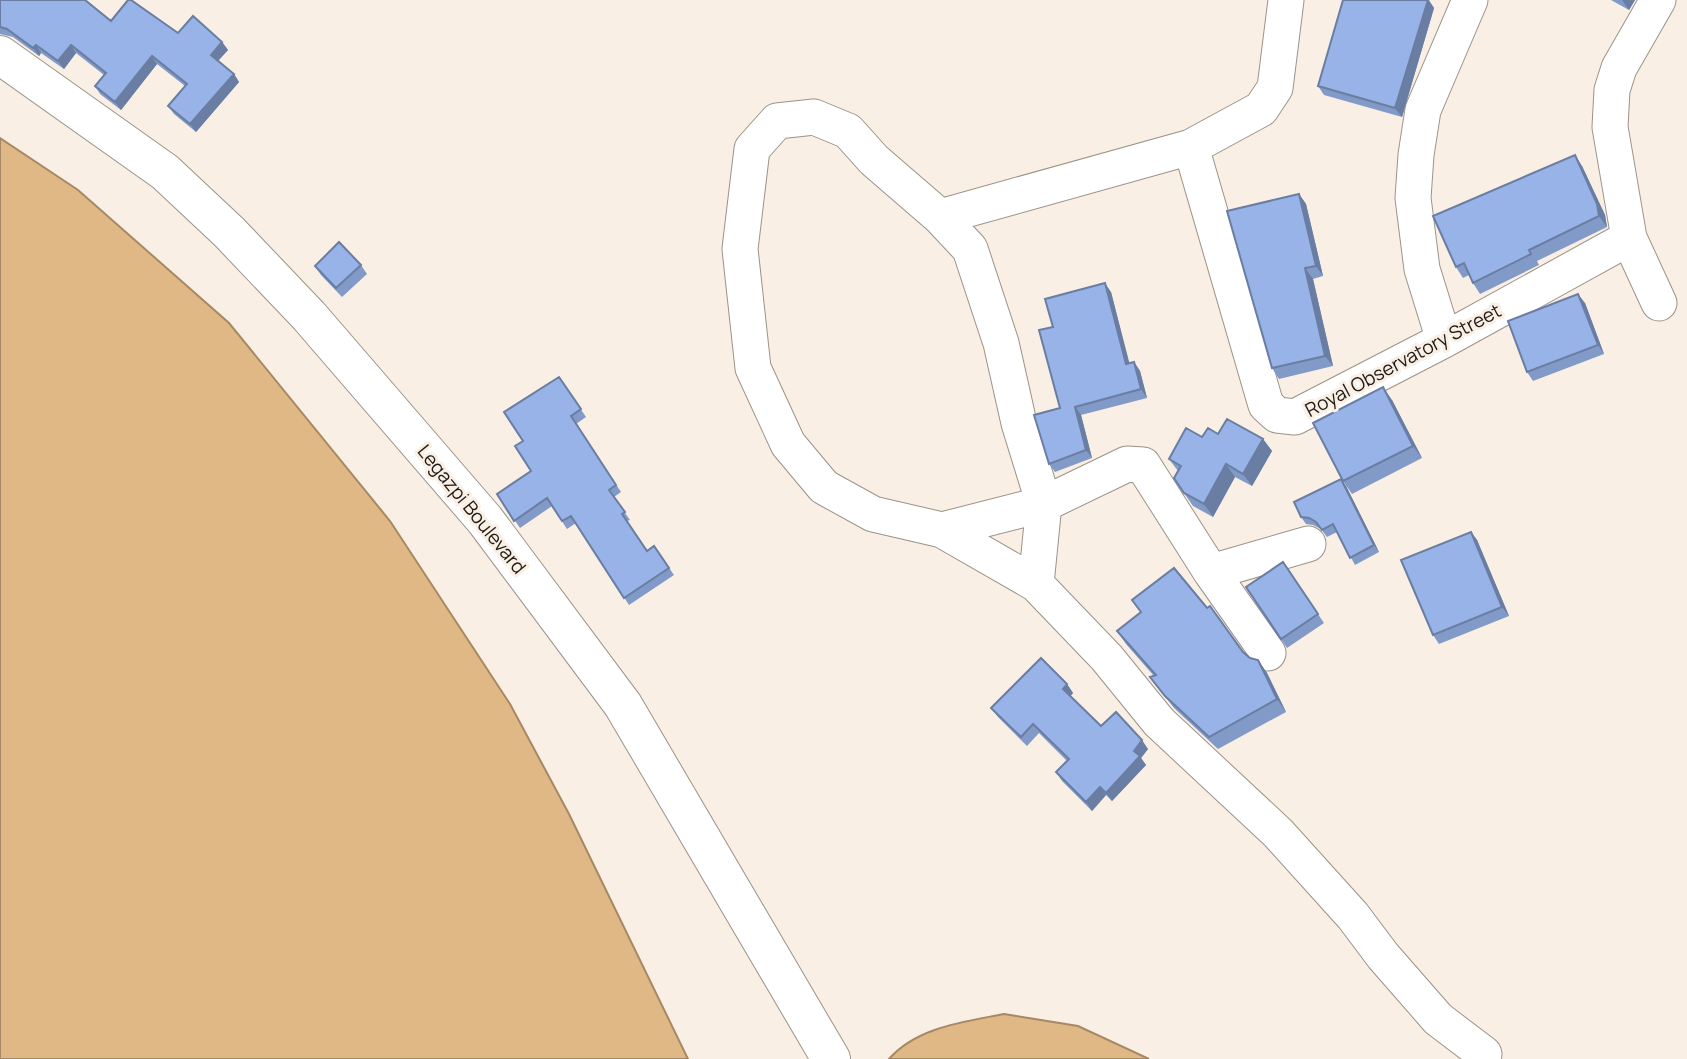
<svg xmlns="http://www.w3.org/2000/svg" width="1687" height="1059" viewBox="0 0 1687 1059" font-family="Manrope,sans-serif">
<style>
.water{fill:#e0b885;stroke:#a68964;stroke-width:2}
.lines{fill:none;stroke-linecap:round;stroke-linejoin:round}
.street-casing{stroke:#9b9388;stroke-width:37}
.secondary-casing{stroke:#9b9388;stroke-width:40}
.street{stroke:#fff;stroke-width:35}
.secondary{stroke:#fff;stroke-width:38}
.wall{fill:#829ac7}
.shaded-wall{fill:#6a7da2}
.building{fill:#97b3e7;stroke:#6a7da2;stroke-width:2}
.labels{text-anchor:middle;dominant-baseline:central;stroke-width:6;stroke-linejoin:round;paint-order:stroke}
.street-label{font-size:19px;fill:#1e1b17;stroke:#f9efe4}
</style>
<rect width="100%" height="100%" fill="#f9efe4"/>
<!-- water -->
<path class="water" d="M0,138l78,52 151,133 161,198 120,183 59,110 119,245h-688z
M1004,1014l74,12 71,33h-260c28,-32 75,-37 115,-45z"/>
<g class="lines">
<defs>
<path id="street" d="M1658,0l-39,68 -7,22 -2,37 19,111 30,65
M1191,147l75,258 11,10 18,2 149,-77 185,-102
M940,217l251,-70 70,-38 14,-21 11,-88
M1444,340l-22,-71 -9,-71 3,-43 7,-45 47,-110
M942,530l102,-26 83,-40 16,1 68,107 57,81
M1211,572l97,-28
M1036,584l8,-80 -25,-81 -18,-80 -31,-94 -30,-32 -66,-57 -26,-29 -34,-14 -37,4 -25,28 -12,100 13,119 35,76 36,43 49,27 69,16 94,54 71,74 52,64 119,111 75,83 30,40 55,63 46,35"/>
<path id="secondary" d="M0,55l165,117 64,60 80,84 176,204 138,185 208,354"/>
</defs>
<!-- street casing -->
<use href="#street" class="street-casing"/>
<!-- secondary casing -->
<use href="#secondary" class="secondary-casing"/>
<!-- street -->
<use href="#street" class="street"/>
<!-- secondary -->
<use href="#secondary" class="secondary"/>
</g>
<!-- wall -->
<path class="wall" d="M0,0l222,42 6,8 -10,11 16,13 5,8 -43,50 -22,-18 -6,-8 17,-20 -28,-22 -36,46 -21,-16 -5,-8 9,-11 -28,-22 -12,16 -23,-16 -2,3 -26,-19 -13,-3z
M1343,0h86l5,8 -32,109 -78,-22 -6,-9z
M1611,0h24l-6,10z
M1582,166l23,49 2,12 -70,34 2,4 -59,29 -7,-11 -4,-8 -6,3 -7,-11z
M1299,194l7,10 17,72 -10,3 20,87 -54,13 -7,-11z
M361,265l6,9 -25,23 -21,-22 -6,-9z
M1111,292l18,72 5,-2 6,9 7,27 -66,17 11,43 -37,14 -6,-8 11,-56 -7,-81z
M1585,303l19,51 -71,27 -6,-9z
M559,377l27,40 -10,7 45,68 -7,5 16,23 -3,1 20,30 7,-5 20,29 -45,30 -53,-82 -9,6 -15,-23 -32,22 -23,-34 34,-23 -8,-30z
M1392,400l30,58 -70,36 -9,-13z
M1218,434l45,5 9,12 -20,35 -17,-9 -22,40 -20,-11 -9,-13 -6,-22 -9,-12 33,-22z
M1346,486l33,66 -24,13 -18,-33 -10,5 -6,-8 -8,-4 -7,-1 -5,-7z
M1471,532l6,8 32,76 -70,28 -6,-9z
M1283,562l41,61 -37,25 -41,-61z
M1117,631l126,21 7,6 8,2 9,13 19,39 -68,37 -44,-41 -24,-31 4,-1 -28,-32z
M1067,684l6,9 -3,3 31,30 47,23 -7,9 5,7 -34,36 -6,-6 -14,16 -30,-30 -6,-9 11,-11 -28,-28 -12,13 -29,-29 -7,-9z"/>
<!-- shaded-wall -->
<path class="shaded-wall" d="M1428,0l6,8 -32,109 -7,-9z
M1622,0h13l-6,10z
M222,42l6,8 -12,13 -5,-8z
M36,45l5,8 -2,3 -6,-8z
M71,45l5,8 -12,16 -6,-8z
M152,56l5,8 -36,46 -6,-8z
M234,74l5,8 -43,50 -6,-8z
M1575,155l7,11 23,49 2,12 -8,-11z
M1299,194l7,10 17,72 -7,-10z
M1305,268l8,11 20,87 -8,-10z
M1105,283l6,9 21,81 -6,-9z
M1578,294l7,9 19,51 -6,-9z
M1134,362l6,9 7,27 -6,-9z
M1383,387l9,13 30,58 -9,-12z
M1075,407l6,8 11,43 -6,-8z
M1263,439l9,12 -20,35 -9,-12z
M1226,464l9,13 -22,40 -9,-13z
M1341,479l5,7 33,66 -5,-7z
M1471,532l6,8 32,76 -7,-9z
M1258,660l9,13 19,39 -9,-13z
M1067,684l6,9 -4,5 -6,-9z
M1142,740l6,9 -7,9 5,7 -34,36 -6,-8 28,-42z
M1100,787l6,8 -14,16 -6,-9z"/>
<!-- building -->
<path class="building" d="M0,0h85l26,21 17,-21h3l47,33 15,-17 29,26 -11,13 23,19 -44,50 -22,-18 19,-22 -35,-28 -37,46 -20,-16 11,-13 -35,-28 -13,16 -22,-16 -3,3 -26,-19 -7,-2z
M1343,0h85l-33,108 -77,-22z
M1575,155l22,49 2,12 -70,34 2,4 -58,29 -9,-20 -8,4 -23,-51z
M1299,194l17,72 -11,2 20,88 -53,12 -45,-157z
M339,242l22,23 -25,23 -21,-22z
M1105,283l21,81 8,-2 7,27 -66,18 11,43 -37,14 -15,-49 26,-7 -21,-78 14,-3 -8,-28z
M1578,294l20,51 -71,27 -19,-51z
M559,377l22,32 -10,7 45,69 -7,5 16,22 -3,2 25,37 7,-5 15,22 -45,30 -53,-82 -9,5 -15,-23 -33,23 -17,-27 34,-23 -16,-25 8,-5 -19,-29z
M1383,387l30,59 -70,35 -30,-58z
M1227,419l36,20 -20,35 -17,-10 -22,40 -20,-11 -10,-15 7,-12 -12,-7 17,-31 16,9 6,-9 10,6z
M1341,479l33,66 -24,13 -17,-34 -11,6 -6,-8 -7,-4 -8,-1 -7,-15z
M1471,532l31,75 -69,28 -32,-75z
M1283,562l35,52 -37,25 -35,-52z
M1174,568l33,40 3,-2 33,46 7,6 8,2 19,39 -68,38 -44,-41 -15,-19 6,-2 -39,-44 24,-19 -9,-12z
M1041,658l26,26 -4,5 38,37 15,-14 26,28 -8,11 6,5 -34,37 -6,-6 -14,15 -30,-30 13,-13 -36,-35 -12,13 -30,-29z"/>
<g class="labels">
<!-- street labels -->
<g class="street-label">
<text transform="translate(1403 360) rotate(-28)">Royal Observatory Street</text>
<text transform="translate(472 509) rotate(51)">Legazpi Boulevard</text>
</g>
</g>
</svg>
